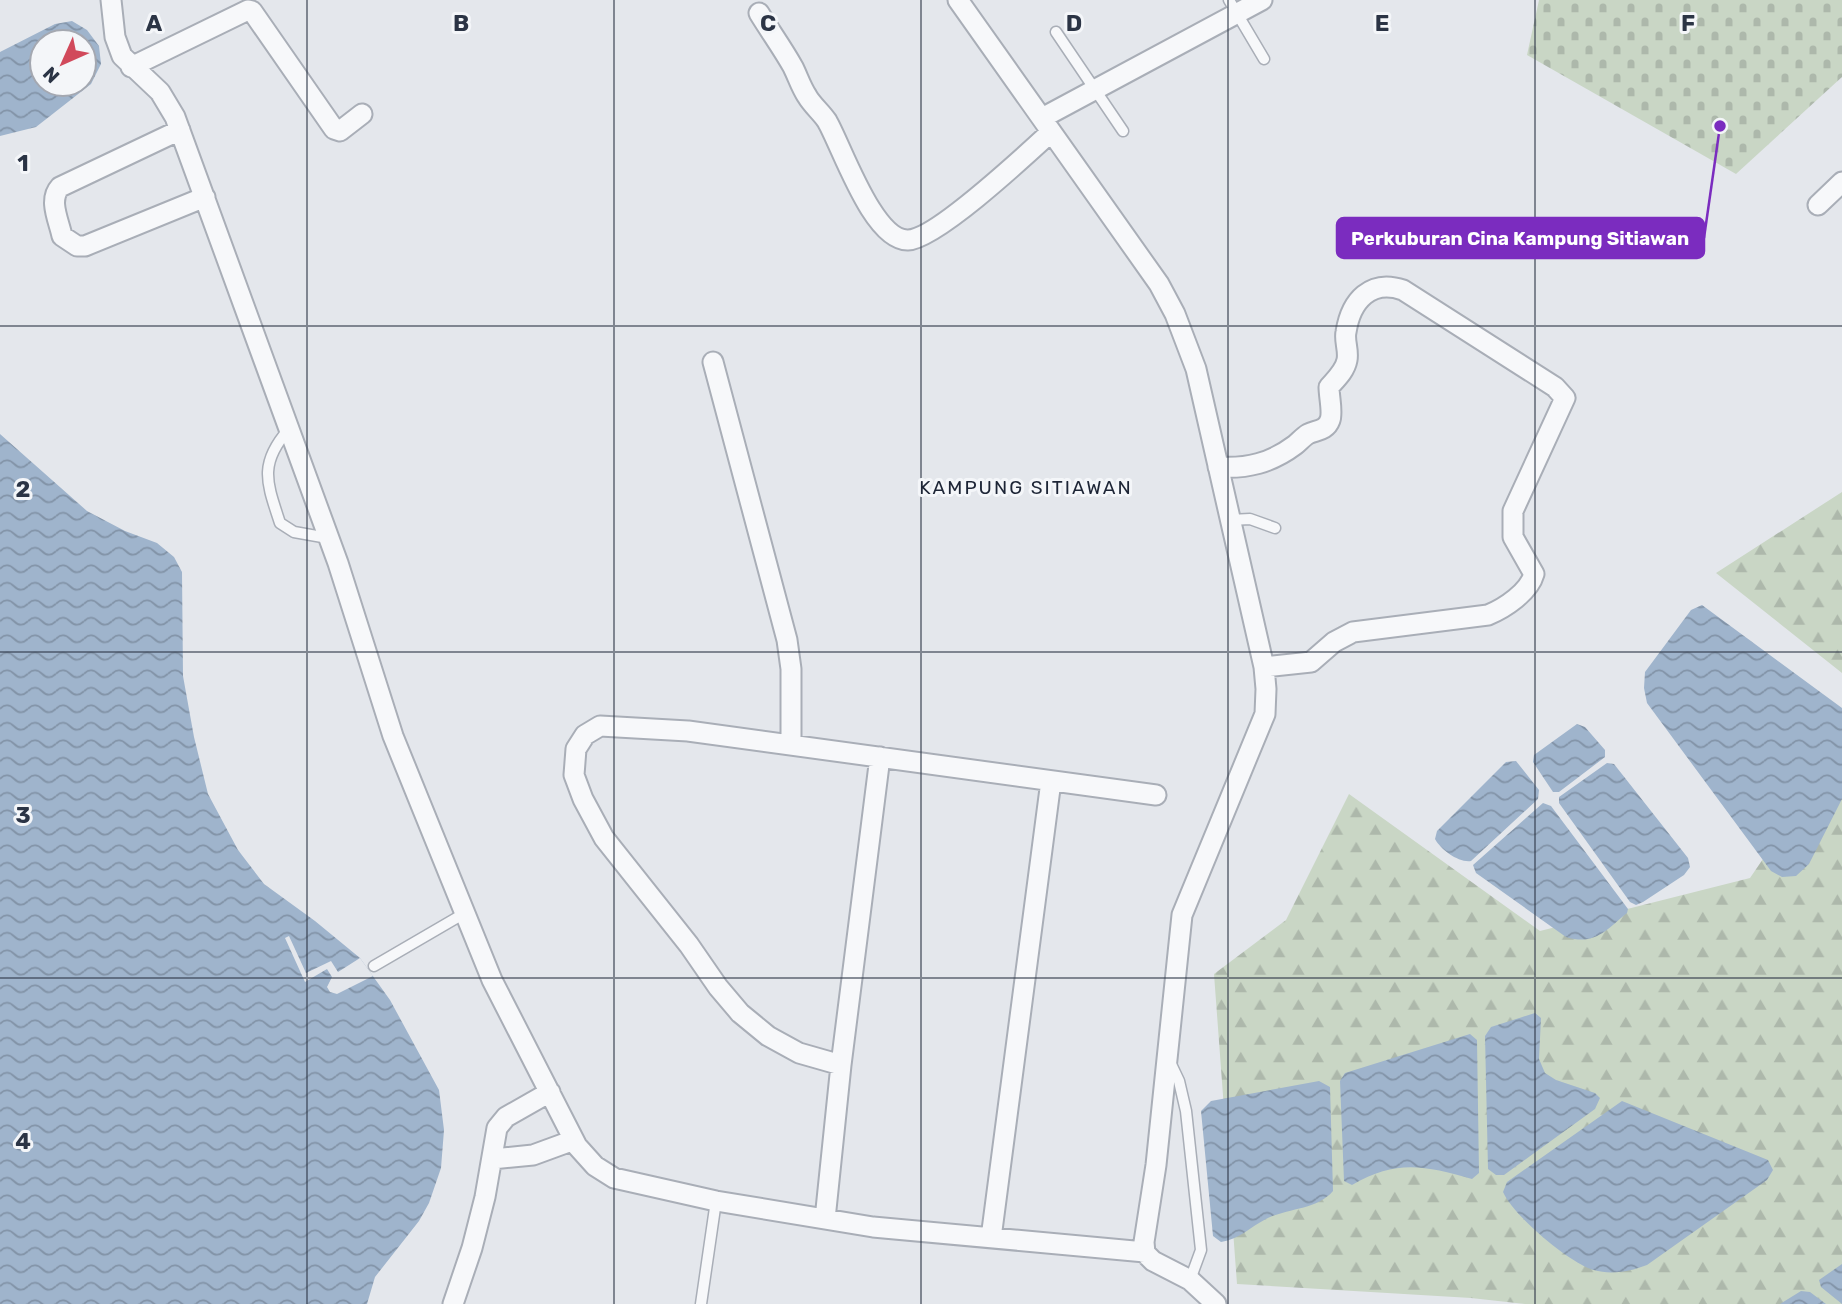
<svg xmlns="http://www.w3.org/2000/svg" width="1842" height="1304" viewBox="0 0 1842 1304" font-family="Rubik,sans-serif">
<style>
.forest{fill:url(#forest-firs)}
.cemetery{fill:url(#cemetery-stones)}
.water{fill:url(#water-waves);fill-rule:evenodd}
.pier{fill:#e4e7ec}
.lines{fill:none;stroke-linecap:round;stroke-linejoin:round}
.lane-casing{stroke:#a9aeb7;stroke-width:13}
.street-casing{stroke:#a9aeb7;stroke-width:23}
.lane{stroke:#f7f8fa;stroke-width:10}
.street{stroke:#f7f8fa;stroke-width:19}
.grid{fill:none;stroke:#2b3445;stroke-width:2;stroke-opacity:0.55}
.labels{text-anchor:middle;dominant-baseline:central;stroke-width:6;stroke-linejoin:round;paint-order:stroke}
.neighbourhood-label{font-size:19px;letter-spacing:2px;fill:#1d2536;stroke:#f4f6f9}
.grid-label{font-size:23px;text-anchor:middle;font-weight:bold;fill:#2b3445;stroke:#f4f6f9;stroke-width:6;stroke-linejoin:round;paint-order:stroke}
.leader{fill:none;stroke:#7b2cbf;stroke-width:2.5}
.callout-dot{fill:#7b2cbf;stroke:#f4f6f9;stroke-width:2.5}
.callout{fill:#7b2cbf;stroke:#7b2cbf;stroke-width:2.5}
.callout-label{font-size:19px;text-anchor:middle;font-weight:bold;fill:#fff}
</style>
<defs>
<pattern id="forest-firs" width="22" height="20" patternUnits="userSpaceOnUse" patternTransform="scale(1.75)"><rect width="22" height="20" fill="#c9d6c5"/><path d="M5 1l3.5 6h-7zM16 11l3.5 6h-7z" fill="#adb8ab"/></pattern>
<pattern id="cemetery-stones" width="16" height="16" patternUnits="userSpaceOnUse" patternTransform="scale(1.75)"><rect width="16" height="16" fill="#c9d6c5"/><path d="M2 7V4a2 2 0 0 1 4 0v3zM10 15v-3a2 2 0 0 1 4 0v3z" fill="#adb8ab"/></pattern>
<pattern id="water-waves" width="16" height="10" patternUnits="userSpaceOnUse" patternTransform="scale(1.75)"><rect width="16" height="10" fill="#9fb4cc"/><path d="M0 5q4-4 8 0t8 0" fill="none" stroke="#8293a7"/></pattern>
</defs>
<rect width="100%" height="100%" fill="#e4e7ec"/>
<!-- forest -->
<path class="forest" d="M1842,492v181l-126,-100z
M1842,743v561h-317l-54,-6 -234,-14 -23,-310 72,-54 63,-126 191,137 210,-53z"/>
<!-- cemetery -->
<path class="cemetery" d="M1539,0h303v77l-106,97 -209,-119z"/>
<!-- water -->
<path class="water" d="M72,21l15,9 12,16 2,18 -10,20 -55,43 -36,9v-84l55,-28zM42,42h42v42h-42z
M0,434l87,77 38,20 32,12 17,14 8,15 1,104 11,61 14,57 30,56 26,34 51,37 45,37 30,42 49,90 5,40 -3,38 -12,35 -10,18 -44,56 -8,27h-367z
M1702,605l140,103v91l-33,65 -13,12 -14,1 -11,-6 -124,-168 -3,-15 1,-16 46,-62z
M1577,724l8,3 20,23v7l-46,35h-6l-20,-30 1,-7z
M1516,761l23,29 -1,9 -67,62c-12,2 -30,-11 -36,-22l2,-8 69,-69z
M1607,763l7,1 74,94 2,9 -6,8 -41,27 -7,3 -6,-3 -71,-99v-6z
M1543,803l8,3 77,103 -1,4c-21,17 -32,33 -61,24l-90,-64 -3,-8z
M1535,1013l6,5 -2,41 6,14 11,7 39,13 5,5 -5,11 -91,66h-8l-8,-6 -3,-133 6,-9z
M1470,1034l7,6 2,133 -7,6c-47,-13 -75,-20 -120,6l-8,-4 -4,-100 5,-8z
M1319,1081l11,6 3,104c-16,19 -46,17 -67,28 -16,8 -26,20 -45,23l-8,-6 -12,-125 10,-10z
M1622,1101l146,59 5,10 -6,10 -120,85c-18,7 -40,11 -59,3 -25,-11 -74,-52 -85,-76l4,-10z
M1842,1264v40l-21,-17 -2,-7z
M1801,1291l9,1 16,12h-46z"/>
<!-- pier -->
<path class="pier" d="M289,936l17,37 25,-12 7,11 22,-14 13,18 -36,18 -7,-2 -3,-5 5,-10 -5,-8 -22,13 -20,-44z"/>
<g class="lines">
<defs>
<path id="lane" d="M1229,0l35,59
M1056,32l67,99
M289,429c-31,35 -22,54 -9,94l14,9 34,6
M1230,520l20,-1 25,9
M374,966l91,-53
M1170,1062l9,19 7,30 15,139 -11,30
M701,1304l15,-103"/>
<path id="street" d="M111,0l4,37 7,19 38,36 15,25 163,446 55,173 99,244 85,166 18,20 19,12 102,23 157,26 272,25
M958,0l201,284 16,30 21,55 68,298 2,22 -1,25 -83,201 -26,250 -12,77 1,11 8,8 37,19 26,24
M759,13c11,18 24,36 34,54 5,10 8,20 14,29 5,9 14,16 20,25 15,26 46,120 81,119 28,-1 119,-86 143,-108
M131,67l117,-57 4,1 82,118 6,2 22,-17
M1042,118l220,-118
M180,130l-120,57c-12,13 -1,34 2,49l15,10h8l120,-49
M1818,205l24,-23
M713,362l74,278 4,29v76
M1218,467c29,2 53,-4 77,-22 4,-3 8,-8 13,-11 8,-4 18,-3 22,-14 3,-8 -1,-23 -1,-33 7,-8 16,-16 18,-27 2,-10 -3,-19 -1,-28 5,-32 25,-53 57,-42l152,97 10,11 -52,113v26l21,37c-5,18 -29,34 -46,41l-135,17 -19,10 -23,20 -47,5
M841,1065l-42,-12 -31,-17 -28,-23 -22,-26 -29,-42 -85,-107 -21,-39 -9,-24 2,-26 9,-14 15,-9 88,5 468,64
M492,1159l41,-4 41,-15
M825,1219l16,-154 39,-308
M991,1238l60,-457
M453,1304l19,-56 13,-51 12,-69 9,-11 44,-25"/>
</defs>
<!-- lane casing -->
<use href="#lane" class="lane-casing"/>
<!-- street casing -->
<use href="#street" class="street-casing"/>
<!-- lane -->
<use href="#lane" class="lane"/>
<!-- street -->
<use href="#street" class="street"/>
</g>
<!-- grid -->
<path class="grid" d="M307,0v1304M614,0v1304M921,0v1304M1228,0v1304M1535,0v1304M0,326h1842M0,652h1842M0,978h1842"/>
<g class="labels">
<!-- neighbourhood labels -->
<g class="neighbourhood-label">
<text x="1026" y="487">KAMPUNG SITIAWAN</text>
</g>
</g>
<g class="grid-label">
<text x="154" y="31">A</text>
<text x="461" y="31">B</text>
<text x="768" y="31">C</text>
<text x="1074" y="31">D</text>
<text x="1382" y="31">E</text>
<text x="1688" y="31">F</text>
<text x="23" y="171">1</text>
<text x="23" y="497">2</text>
<text x="23" y="823">3</text>
<text x="23" y="1149">4</text>
</g>
<!-- callouts -->
<path class="leader" d="M1720 126L1704 238"/>
<circle class="callout-dot" cx="1720" cy="126" r="7"/>
<rect class="callout" x="1337" y="218" width="367" height="40" rx="7"/>
<g class="callout-label">
<text x="1520" y="245">Perkuburan Cina Kampung Sitiawan</text>
</g>
<!-- north arrow -->
<g transform="translate(63 63) rotate(225)"><circle r="33" fill="#f4f6f9" stroke="#a4a8b1" stroke-width="2"/>
<path d="M0-5L12 26L0 18L-12 26Z" fill="#d1495b"/>
<text y="-10" font-size="19" font-weight="bold" text-anchor="middle" fill="#2b3445">N</text>
</g>
</svg>
